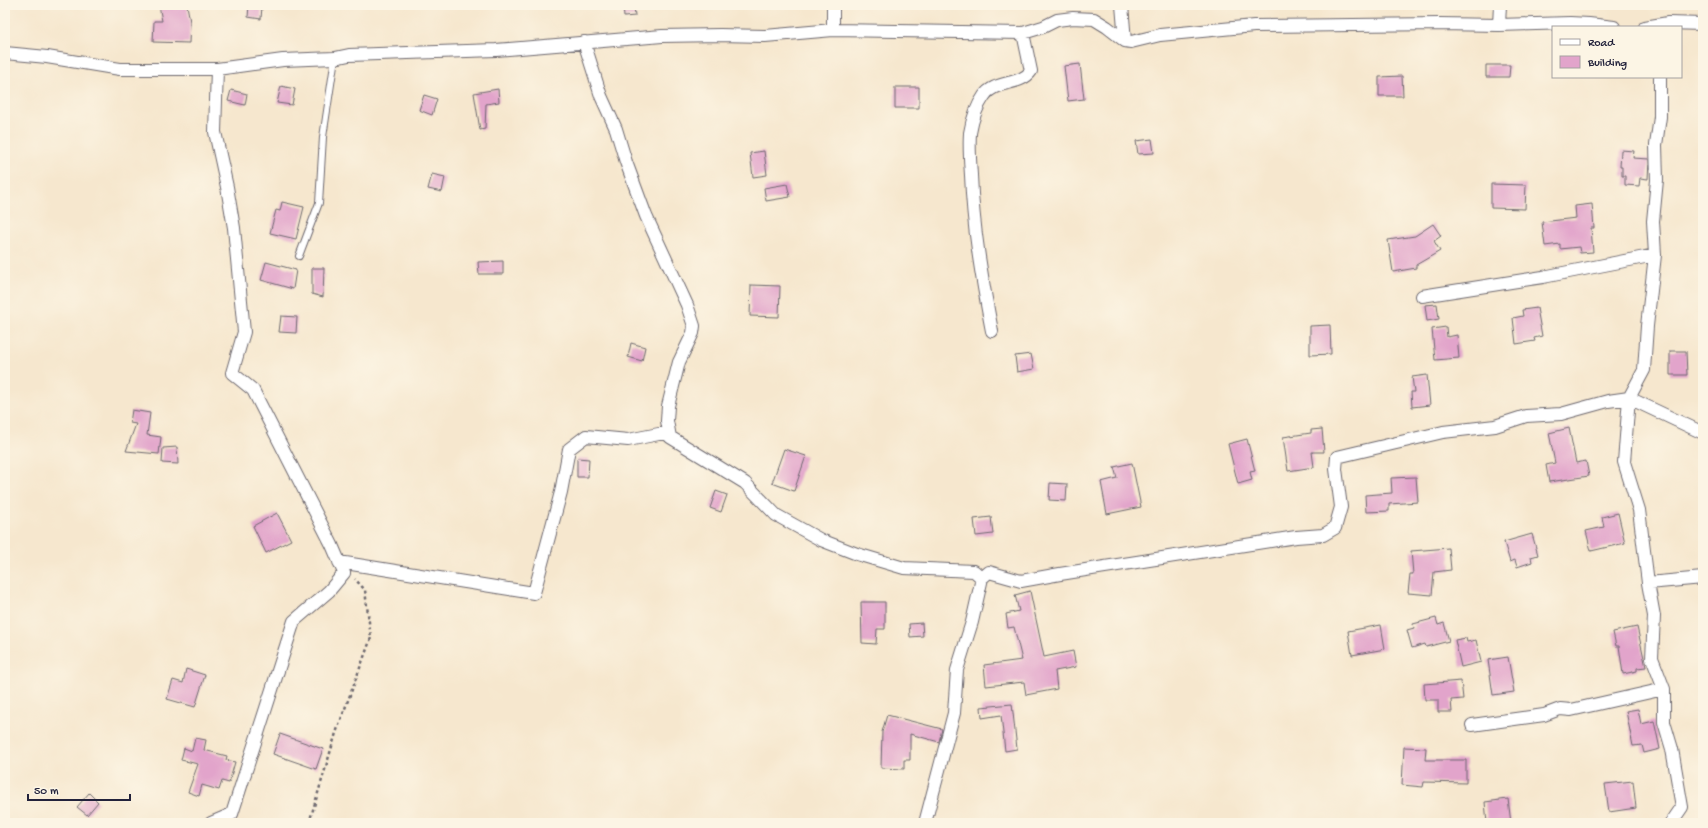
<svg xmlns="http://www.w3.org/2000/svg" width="1708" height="828" viewBox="0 0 1708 828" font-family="'Gochi Hand',sans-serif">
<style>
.building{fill:#e2a4cb}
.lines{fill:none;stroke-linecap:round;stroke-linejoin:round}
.lane-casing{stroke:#6c676e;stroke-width:8}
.street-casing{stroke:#6c676e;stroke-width:14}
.path{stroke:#6c676e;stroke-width:2.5;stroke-dasharray:3 3;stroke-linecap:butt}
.lane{stroke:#fff;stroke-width:6}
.street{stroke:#fff;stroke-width:12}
</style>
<rect width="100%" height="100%" fill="#fcf5e5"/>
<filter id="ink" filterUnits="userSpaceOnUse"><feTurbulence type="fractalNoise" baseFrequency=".025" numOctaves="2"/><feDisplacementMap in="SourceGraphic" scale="8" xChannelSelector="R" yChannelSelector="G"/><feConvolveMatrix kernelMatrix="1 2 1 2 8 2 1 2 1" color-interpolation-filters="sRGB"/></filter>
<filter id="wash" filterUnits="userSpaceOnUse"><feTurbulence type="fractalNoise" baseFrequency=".012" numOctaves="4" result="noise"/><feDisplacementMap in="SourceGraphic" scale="16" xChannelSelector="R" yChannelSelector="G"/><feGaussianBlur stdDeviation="0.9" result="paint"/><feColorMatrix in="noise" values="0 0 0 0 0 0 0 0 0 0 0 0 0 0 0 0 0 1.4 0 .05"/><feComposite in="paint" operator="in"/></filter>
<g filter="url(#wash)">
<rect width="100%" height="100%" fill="#f6e7ce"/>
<g id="blocks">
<!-- building -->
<path class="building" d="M159,5h28l3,17 -1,21 -36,-1 1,-21h8z
M249,5l13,1 -1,13 -13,-2z
M623,5h11l1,11 -11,1z
M1080,64l4,35 -16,2 -4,-35z
M1486,65h24l-1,12h-23z
M1402,76l1,20h-24v-19z
M281,86l14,3 -3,16 -15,-2z
M895,87h24v21h-24z
M498,89l1,13 -13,2 -1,25 -5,1 -6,-37z
M231,90l16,4 -2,11 -17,-4z
M424,95l13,4 -5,16 -13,-5z
M1152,139l2,14 -16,1 -2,-13z
M1621,150l13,1 -1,7 16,1 -1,20 -8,-1 -1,8 -14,-1v-9h-3v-9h-2z
M764,151l3,24 -14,2 -3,-24z
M432,174l13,3 -3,15 -14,-3z
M787,184l3,13 -24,4 -2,-13z
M1491,184l35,1 -1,24 -34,-1z
M282,202l22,5 -8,32 -26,-6 6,-23 4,1z
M1592,204l2,24h-3l2,24 -13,1 -1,-6 -19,2v-5l-15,2 -3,-24 34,-4 -1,-12z
M1433,224l8,12 -7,5 6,10 -24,14v3l-23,4 -5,-32 27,-4z
M503,261v13h-24l-1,-12z
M266,262l30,8 -3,19 -32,-9z
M312,268h12l-1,29 -11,-3z
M751,285l29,1 -1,31 -29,-1z
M1437,304l2,15 -12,2 -2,-16z
M1537,308l5,28 -8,2 1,3 -19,3 -3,-26 10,-2 -1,-6z
M281,316l16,1 -1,16 -17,-1z
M1330,325l1,29 -21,1v-29z
M1446,327l1,10 10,-2 2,23 -24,2 -3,-31z
M631,343l14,4 -3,14 -14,-4z
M1670,351h16l1,24h-17z
M1031,354l3,15 -17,3 -2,-16z
M1427,375l3,30 -18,2 -1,-15h3l-2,-15z
M132,410l18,3 -3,22 14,2 -2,17 -33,-3 10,-27 -6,-1z
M1569,428l7,35 10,-2 3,15 -40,6 -3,-17 9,-2 -6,-30z
M1322,429l2,23h-12l2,15 -26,4 -5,-34 28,-4v-3z
M1247,439l8,32 -5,1 2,8 -14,4 -10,-40z
M177,447l1,17 -16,-1 1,-15z
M784,449l22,7 -12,35 -22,-8z
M577,458l12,1 -1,18h-11z
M1132,463l9,44 -34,7 -6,-32 16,-4 -3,-11z
M1416,477l2,25 -29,2v7l-23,1 -1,-17 27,-2 -1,-15z
M1050,483l17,1 -1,17 -17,-1z
M716,491l11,4 -6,17 -11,-4z
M277,513l14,27 -25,13 -13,-27z
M1618,513l7,30 -34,8 -5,-20 18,-4 -2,-10z
M991,517l2,17 -17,2 -2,-17z
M1532,534l6,21 -7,2 1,5 -15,5 -2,-7 -5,2 -6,-20z
M1449,548l2,22 -17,2 -2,23 -24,-2 2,-19h3l-2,-23z
M1030,591l14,66 29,-6 3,16 -21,4 2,18 -31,6 -2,-13 -38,4 -2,-21 38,-5 -8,-33 -6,1 -2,-14 13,-3 -4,-16z
M861,602h24v27h-8l-1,15 -14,-1z
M1436,618l2,7 6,-2 5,18 -23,6 -1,-3 -13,4 -5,-18 7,-2 -1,-4z
M922,623l1,13 -13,1 -1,-13z
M1381,625l4,24 -33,6 -4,-24z
M1637,627l9,40 -9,1v3l-14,3 -4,-28h-3l-3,-14z
M1466,638l1,4 9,-2 5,22 -20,5 -6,-27z
M1508,657l6,35 -21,3 -5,-35z
M186,669l19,6 -10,32 -28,-8 6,-19 10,3z
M1461,681l2,18 -12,1 1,12h-14v-12h-13l-1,-16z
M1012,704l5,45 -12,2 -4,-36 -19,3 -1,-11z
M1638,709l3,15 13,-3 6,28 -16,4 -2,-8 -9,1 -7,-35z
M887,715l55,14 -3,13 -29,-8v26h-6v9l-23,-1 1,-36z
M280,734l43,15 -7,20 -43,-15z
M195,738l11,2 -2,10 23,6 -1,4 9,2 -6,21 -7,-2 -3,9 -17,-5 -3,11 -11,-4 10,-28 -17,-4 3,-12 8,3z
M1404,747l22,1 -1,12h41v23l-42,-1 -1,5 -21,-2z
M1633,781l3,27 -27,4 -4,-28z
M89,793l9,9 -11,13 -10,-8z
M1508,799l3,24h-24l-2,-21z"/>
</g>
</g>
<g filter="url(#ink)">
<use href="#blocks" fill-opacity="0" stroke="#6c676e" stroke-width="1"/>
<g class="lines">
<defs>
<path id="lane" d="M299,256l20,-53 4,-66 12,-79"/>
<path id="street" d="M1122,5l3,36
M1499,25l1,-20
M1645,27l23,-4 35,1
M833,30v-25
M584,42l17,54 15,33 10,33 20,54 41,89 7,21 -1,7 -14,29 -11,44 -1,15 3,16 75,46 31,32 45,25 36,14 47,14 70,3 8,7 7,-6 32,9 39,-7 236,-37 27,-2 12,-7 6,-21 -5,-38 1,-12 106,-25 52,-6 31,-10 35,-2 47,-13 21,-3 15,-28 3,-44 8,-71 -2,-34 4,-41 -1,-35 4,-28v-40
M5,53l42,4 73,12h97l66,-9 52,-2 14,-3 147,-5 166,-14 58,-1 45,1 68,-6 190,3 20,-6 14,-7 16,-2 21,1 13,8 18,14 6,1 29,-7 94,-9 186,-2 59,1 71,-2 19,1 25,3
M1422,296l121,-19 112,-22
M992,331c-10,-52 -19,-103 -21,-156 -1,-14 -2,-28 -1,-42 2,-12 7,-27 14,-37 10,-16 37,-10 47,-25l-8,-38
M1703,433l-74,-35 -5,64 15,48 9,73 55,-5
M339,562l195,31 27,-101 8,-43 17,-13 42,4 41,-8
M1648,583l6,33 -2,42 12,31v33l8,27 10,58 -11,16
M1472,725l72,-10 16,-6 11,1 93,-21
M211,823l21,-9 62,-193 35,-30 15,-18 -12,-28 -79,-155 -21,-17 12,-41 -10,-104 -7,-41 -12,-55 2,-63
M925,823l29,-110 3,-43 15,-48 10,-44"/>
</defs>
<!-- lane casing -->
<use href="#lane" class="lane-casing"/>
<!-- street casing -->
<use href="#street" class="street-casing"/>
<!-- path -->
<path class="path" d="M309,823l27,-90 35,-95 -6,-48 -10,-11"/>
<!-- lane -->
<use href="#lane" class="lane"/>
<!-- street -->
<use href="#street" class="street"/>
</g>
</g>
<!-- margin -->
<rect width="1708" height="828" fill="none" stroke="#fcf5e5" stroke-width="20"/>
<!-- legend -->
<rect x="1552" y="26" width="130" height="52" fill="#fcf5e5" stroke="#a5a1a1"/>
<rect x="1560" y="39" width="20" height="6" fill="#ffffff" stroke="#a5a1a1"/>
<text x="1588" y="46" font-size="12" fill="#22223b">Road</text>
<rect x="1560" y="56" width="20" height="12" fill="#e2a4cb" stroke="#a5a1a1"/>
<text x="1588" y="66" font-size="12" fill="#22223b">Building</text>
<!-- scale -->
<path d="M28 794v6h102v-6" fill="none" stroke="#22223b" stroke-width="2"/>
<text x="34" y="794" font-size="12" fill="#22223b" stroke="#fcf5e5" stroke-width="3" paint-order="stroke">50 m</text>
</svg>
